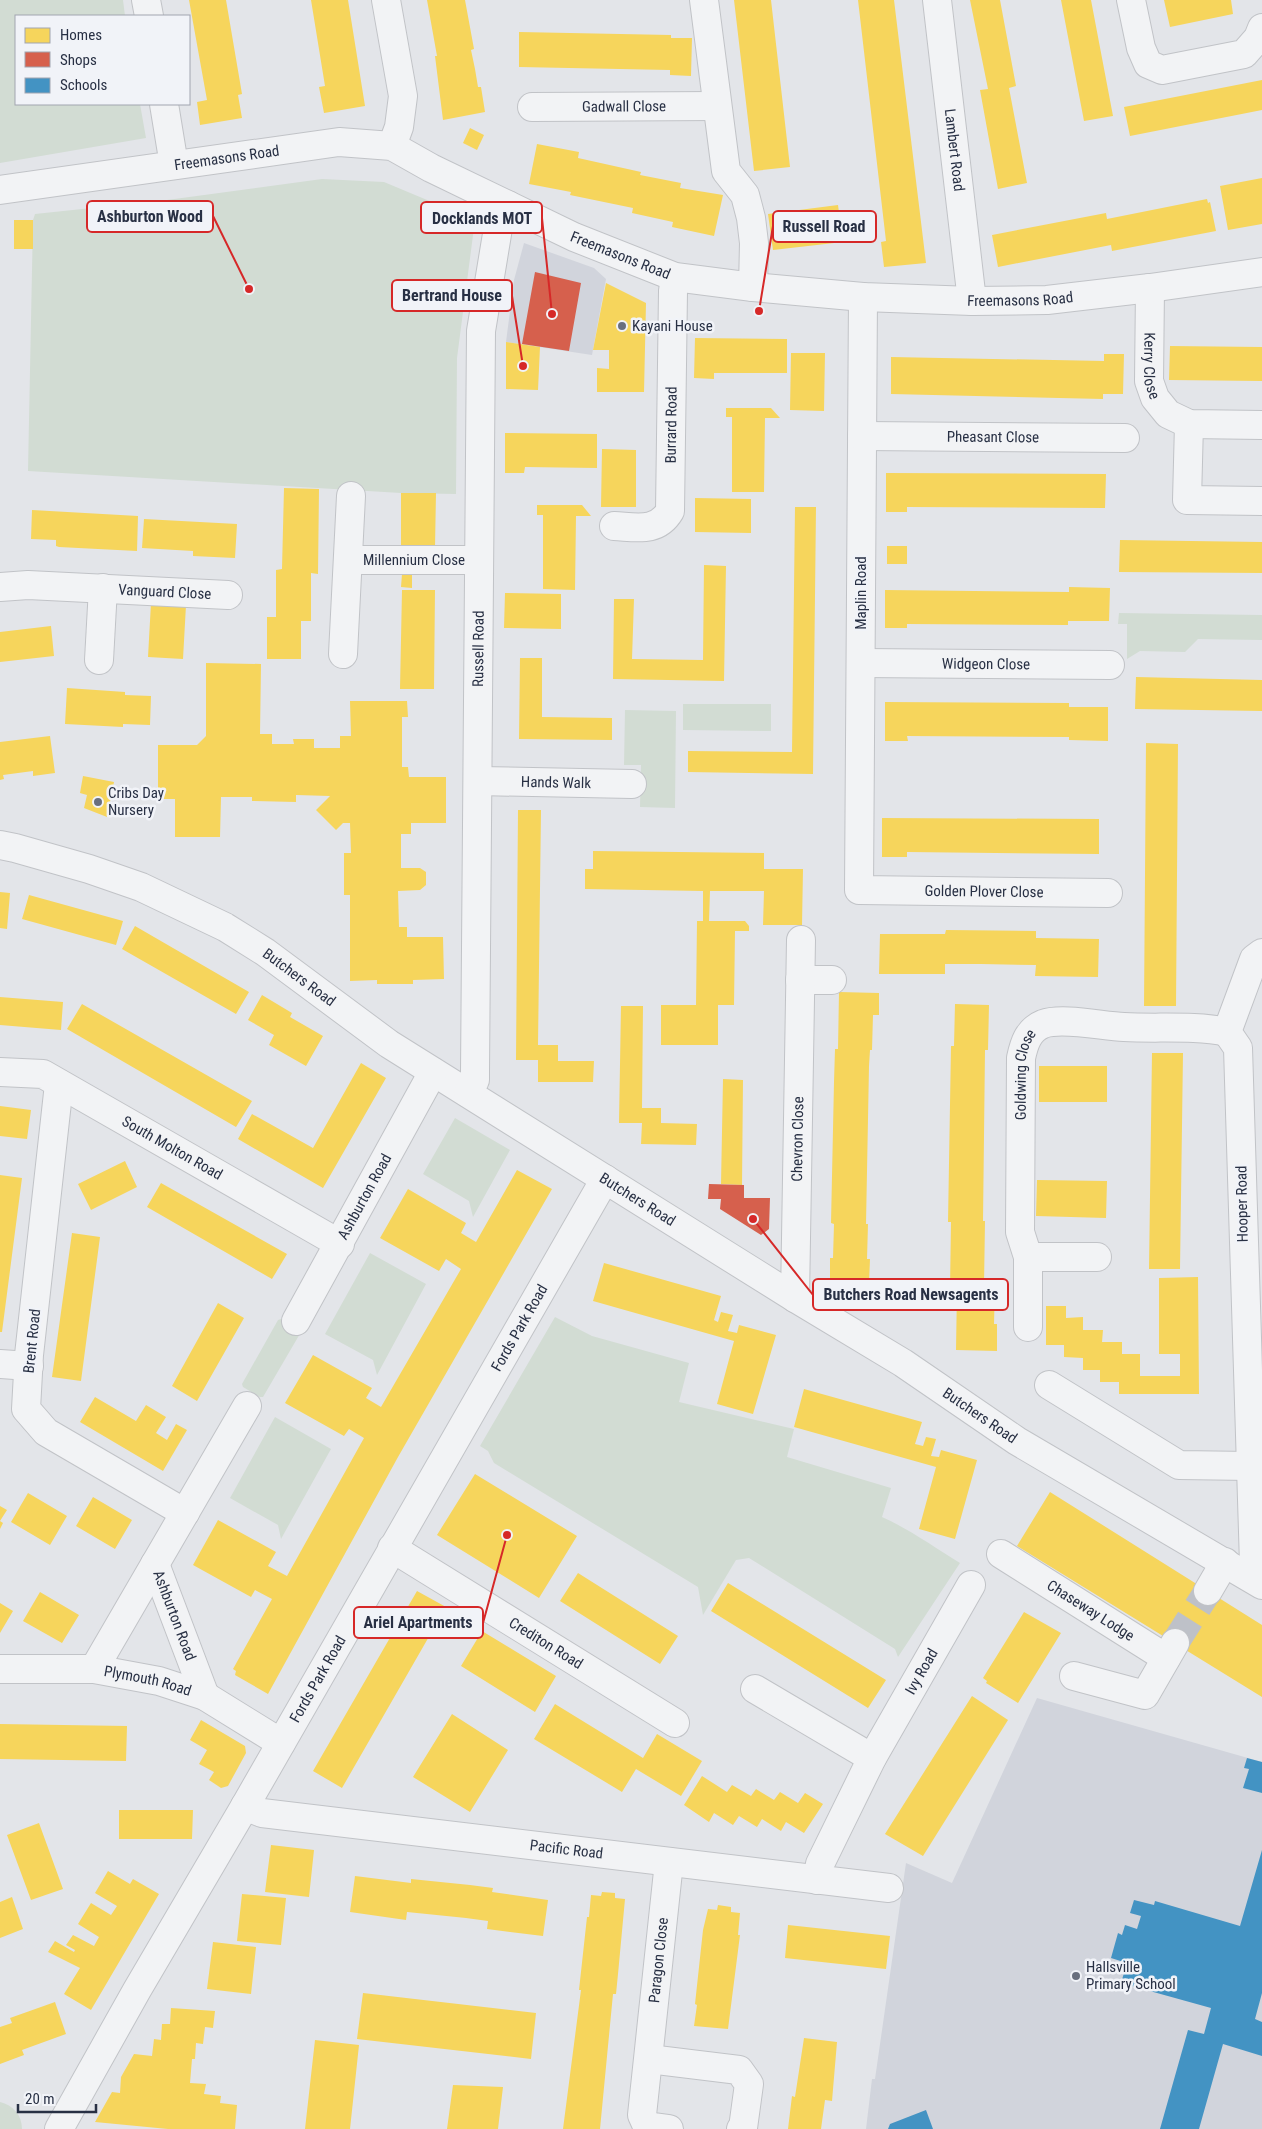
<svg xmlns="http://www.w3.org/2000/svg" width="1262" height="2129" viewBox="0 0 1262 2129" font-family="'Roboto Condensed',sans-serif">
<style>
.built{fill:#d1d4dc}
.green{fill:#d2dcd3}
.homes{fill:#f6d55c}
.shops{fill:#d6604d}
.schools{fill:#4393c3}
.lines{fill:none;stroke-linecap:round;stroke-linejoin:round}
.minor-tunnel{stroke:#bec1c8;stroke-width:28;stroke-dasharray:28 14;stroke-linecap:butt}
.minor-casing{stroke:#c1c3c7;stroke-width:30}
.tertiary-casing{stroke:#c1c3c7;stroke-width:30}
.minor{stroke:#f2f3f5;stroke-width:28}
.tertiary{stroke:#f2f3f5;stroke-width:28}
.poi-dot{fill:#696f7e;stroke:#f1f3f8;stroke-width:2}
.labels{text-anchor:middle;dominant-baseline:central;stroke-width:5;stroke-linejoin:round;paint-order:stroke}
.street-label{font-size:15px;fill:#283044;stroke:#f1f3f8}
.poi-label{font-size:15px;fill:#283044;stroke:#f1f3f8;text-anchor:start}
.leader{fill:none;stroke:#d62828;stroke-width:2}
.callout-dot{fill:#d62828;stroke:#f1f3f8;stroke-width:2}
.callout{fill:#f1f3f8;stroke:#d62828;stroke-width:2}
.callout-label{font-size:16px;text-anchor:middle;font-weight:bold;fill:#283044}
</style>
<rect width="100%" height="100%" fill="#e3e5e9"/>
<!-- built -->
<path class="built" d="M524,243l70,25 12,11 -14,76 -86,-13 8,-62z
M1037,1698l225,64v367h-396l6,-50h3l31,-216 46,20z"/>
<!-- green -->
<path class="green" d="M0,0h123l2,16h-109v88h124l6,34 -146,25z
M322,179l62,3 91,38 -18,138 -1,136 -55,-1 -373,-22 5,-251 2,-6 132,-14z
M1119,613l143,2v25l-64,-1 -13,13 -45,-1 -13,8v-35h-9z
M683,704h88v27l-88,-1z
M625,710l51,1 -1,97 -35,-1 1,-42h-17z
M455,1118l55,32 -37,67 -4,-16 -46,-27z
M370,1253l56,31 -49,91 -4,-15 -48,-26z
M555,1317l37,19 97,27 -10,39 115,27 -7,28 104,31 -9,29c27,12 52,30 78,46l-62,94 -3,-8 -146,-91 -13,2 -33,55 -5,-28 -204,-124 -6,-12 -8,-5z
M284,1318l17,14 -38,65h-3l-17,-10 -1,-3 36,-64z
M275,1417l56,32 -50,90 -3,-14 -48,-27z
M0,2102c13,3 22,13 22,27h-22z"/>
<!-- homes -->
<path class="homes" d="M189,0h37l16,94 -4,1 4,23 -42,7 -3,-23 10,-2z
M311,0h37l17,106 -41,7 -5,-26 6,-1z
M427,0h38l9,49 -3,1 4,19 3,18h3l4,25 -42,8 -8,-64h2z
M734,0h37l19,167 -36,4z
M858,0h36l32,263 -42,4 -3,-25 5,-1z
M970,0h30l16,86 -7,2 18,95 -29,6 -18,-99 8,-1z
M1061,0h30l22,116 -29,5z
M1164,0h67l2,14 -63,13z
M519,32l152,3v3h21l-1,38 -21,-1v-5l-151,-3z
M1262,80v30l-132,26 -6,-29z
M470,128l14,7 -7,15 -14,-7z
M537,144l42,8 -1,6 63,14 -1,3 41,8 -1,5 43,7 -9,41 -42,-9 1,-5 -41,-9 1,-5 -63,-13 1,-3 -42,-8z
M1262,178v46l-34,6 -8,-44z
M1207,199l1,4 2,-1 6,29 -104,20 -1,-6 -113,22 -6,-32 114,-22 1,6z
M838,205l5,37 -70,8 -5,-36z
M14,220h19v29h-19z
M606,283l40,20 -2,89h-47v-24l12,1v-19h-16z
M695,338l92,1v34h-73v6l-20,-1z
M506,342l34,5 -2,43 -32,-1z
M1170,346l92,1v34l-93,-1z
M791,353h34l-1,58 -34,-1z
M1104,354h20l-1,40h-20v5l-212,-5v-37l213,4z
M726,408h45l9,10h-15l-1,74h-32v-75h-6z
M505,433l92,1v34l-72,-1 -1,6h-19z
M602,449l34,1v57h-35z
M886,473l220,1 -1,34 -198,-1v5h-21z
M284,488l35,1 -1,85 -7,-1v48h-10v38h-34v-42h9v-47l6,-1z
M401,493h35l-1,54h-34z
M695,498l56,1v34l-56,-1z
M537,505h45l9,11h-15l-1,74 -32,-1v-74h-6z
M795,507h21l-3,267 -125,-2v-21l104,1z
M32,510l106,6 -1,35 -78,-4 -3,-1v-6l-25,-1z
M144,519l93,5 -2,34 -42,-2v-5l-51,-3z
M1120,540l142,2v31l-143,-1z
M887,546h20v18h-20z
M704,565l22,1 -2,115 -111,-2 1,-80h20l-2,60 71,1z
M402,574l10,1v13l-11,-1z
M1069,587l41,1 -1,33h-41v4l-161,-1v4h-22v-38l184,2z
M402,590h33l-1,99h-34z
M505,593l56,1v35l-57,-1z
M151,603l35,2 -3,54 -35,-2z
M51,626l3,30 -54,6v-30z
M520,658h22v59l70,1v22l-93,-1z
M206,663l55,1 -1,70h12v10h22l-1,-5h21v9h26v-12h11l-1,-35h57l1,16h-6v50h6l1,10h37v46h-35v11h-10v34h19l6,4v13l-6,5 -22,1 1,36h8v10h36l1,42 -31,1v4h-36v-4l-27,1v-86h-6v-42h7l-1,-30h-7l-7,7 -20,-20 14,-14 -34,-1v7l-44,-1v-4h-31l-1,40h-45v-38h-17v-54h39l9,-9z
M1136,677l126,3v31l-127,-2z
M67,688l58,4v3l26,1 -1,29 -27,-1v3l-58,-3z
M885,702l184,1v4h39v34l-39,-1v-3l-162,-1 1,5h-23z
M50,736l5,37 -22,3v-5l-30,4 1,4 -4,1v-38z
M1146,743l32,1 -2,262h-32z
M83,776l31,6 -7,35 -23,-9 3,-13 -7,-2z
M518,810h23l-3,235h20v16h36l-1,21h-55v-22h-22z
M882,818l217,1v35l-192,-2v5h-25z
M593,851l171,2v16h39l-1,56h-39l1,-34h-54l-1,30h36l4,5v5h-14l-1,74h-16v40h-57v-40h35l1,-84h6v-30l-118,-2v-20h8z
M0,892l10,1 -3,36 -7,-1z
M29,895l94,26 -7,24 -94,-26z
M135,926l114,66 -13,22 -114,-65z
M946,930l90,1v7l63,1 -1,38 -63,-1 1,-11 -55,-1h-36v10h-66l1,-40h65z
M839,992l40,1v22h-6l-1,35h-2l-1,16 -3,158h2l-1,35h3l-1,24h-39v-25h3l1,-34 -3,-1 3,-141 1,-33h3z
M262,995l30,18 -2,4 33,19 -17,30 -37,-21 5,-10 -26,-15z
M0,997l63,5 -2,28 -61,-5z
M82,1004l170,97 -16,26 -169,-98z
M955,1004l34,1 -1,45h-3l-2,171h2l-1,64h11l-1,39h3v27l-41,-1 1,-61h-7l1,-67h-3l3,-176h3z
M621,1006h22l-1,102h19v15l36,1 -1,21 -55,-1 1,-21h-23z
M1152,1053h31l-3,216h-31z
M361,1063l25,15 -63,110 -85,-49 14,-25 61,34z
M1039,1066h68v36h-68z
M723,1079l20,1 -1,105 -21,-1z
M0,1106l31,4 -4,29 -27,-3z
M125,1161l12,26 -46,23 -13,-26z
M517,1170l35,19 -154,268 -130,237 -33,-19 1,-4 -3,-2 39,-70 -17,-9 -4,7 -58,-32 25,-45 58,32 -8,14 19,10 77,-138 -15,-9 -5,7 -59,-33 28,-48 59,33 -6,10 15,9 80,-138 -15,-10 -7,12 -59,-33 28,-49 58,34 -5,10 15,9z
M0,1175l22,3 -20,154h-2z
M1037,1180l70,1 -1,37 -70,-2z
M161,1183l126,71 -15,25 -125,-72z
M72,1233l28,4 -19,144 -29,-4z
M604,1263l117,33 -7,24 4,2 3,-10 12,3 -5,16 9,2 2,-8 37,10 -23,79 -36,-10 17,-63 -141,-40z
M1198,1277l1,117h-80v-12h-19v-12h-17v-12l-19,-1v-12h-18v-39h20v12l17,-1v13h20l-1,12h20v12h18v22h40v-22h-21v-76z
M218,1303l26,15 -47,83 -25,-15z
M804,1389l118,33 -7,22 8,2 3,-9 10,2 -5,17 8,1 2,-7 36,10 -22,79 -36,-10 17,-62 -142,-40z
M95,1397l41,24 10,-16 20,12 -10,16 11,7 9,-16 11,6 -24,41 -83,-49z
M475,1474l102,62 -38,62 -102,-63z
M1050,1492l212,133v72l-245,-151z
M28,1493l39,23 -17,29 -39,-23z
M93,1497l39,23 -17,29 -39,-23z
M0,1506l7,4 -7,11 3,2 -3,6z
M578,1573l100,63 -18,28 -100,-63z
M728,1583l158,97 -18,28 -157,-97z
M417,1591l29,16 -104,181 -29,-17z
M40,1592l39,23 -17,28 -39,-22z
M0,1603l13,8 -13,22z
M1024,1612l37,21 -43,70 -32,-20 1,-2 -4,-3z
M482,1631l74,45 -21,36 -74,-46z
M972,1696l36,24 -85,136 -38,-22z
M555,1704l88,54 14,-24 45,27 -21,35 -45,-27 -14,23 -88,-53z
M452,1714l56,36 -38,62 -57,-35z
M201,1720l44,26 1,7 -18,33 -7,2 -12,-8 5,-8 -15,-8 8,-14 -17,-10z
M0,1724l127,2 -1,35 -126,-2z
M702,1776l25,16 5,-7 19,11 5,-7 18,11 6,-8 18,11 7,-10 18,11 -19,29 -18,-11 -5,9 -19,-12 -5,8 -18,-11 -6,9 -19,-12 -5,9 -25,-17z
M119,1810h74l-1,29h-73z
M39,1823l24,66 -32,11 -24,-65z
M271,1845l43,5 -5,47 -44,-5z
M108,1871l22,13 3,-5 26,15 -68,116 -27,-16 16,-26 -32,-16 7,-11 19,11 1,-2 -9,-5 7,-10 21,11 5,-9 -21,-13 13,-21 20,12 6,-9 -22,-13z
M355,1876l56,7v-4l59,6 23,3 -1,4 56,8 -5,36 -56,-7 1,-8 -22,-3 -59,-6 -1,8 -56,-8z
M602,1892l13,1v5l10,1 -7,75 -2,20h-3l-13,135h-37l18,-139h-2l8,-73h2l2,-22 10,1z
M242,1894l44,4 -5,47 -44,-4z
M12,1897l11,32 -23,9v-36z
M718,1905l13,2v5l9,1 -2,22h2l-12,94 -34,-3 3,-21 -2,-1 8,-74 5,-21 9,1z
M788,1925l102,11 -4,33 -101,-11z
M213,1942l43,5 -5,47 -44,-5z
M363,1993l173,20 -5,46 -174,-20z
M55,2002l11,32 -44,16 2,5 -24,9v-37l12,-4 -2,-5z
M171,2008l44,3 -2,17 -8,-1 -2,17 -7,-1 -1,16h-3l-2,24 16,1 -2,10 17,2 -1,7 17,2 -2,24h-67l-73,-7 17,-30 8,1 1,-16 13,-23 18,2 2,-17 7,1 1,-16h8z
M804,2038l33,4 -5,59 -7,-1 -4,29h-33l4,-33 3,1z
M315,2040l44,5 -9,84h-45z
M453,2085l50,2 -5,42h-51z"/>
<!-- shops -->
<path class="shops" d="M535,272l46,11 -12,68 -47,-7z
M709,1184l35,1v13h26l-1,31 -8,6 -41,-26 1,-10h-13z"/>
<!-- schools -->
<path class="schools" d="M1247,1758l15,4v31l-19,-5 6,-19 -5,-1z
M1262,1850v143l-7,26 7,3v34l-39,-12 -24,85h-39l28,-99 16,4 7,-26 -90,-25 6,-20 -16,-5 7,-25 4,2 3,-10 12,4 4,-13 -11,-3 4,-13 20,5 1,-4 85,25z
M926,2110l7,19h-45l2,-5z"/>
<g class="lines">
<!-- minor-tunnel -->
<path class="minor-tunnel" d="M1175,1643l33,-52"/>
<defs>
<g id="minor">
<path d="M146,0l3,16"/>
<path d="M386,0l17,96 -4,31 -7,19"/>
<path d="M704,0l22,171 19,24 6,23 3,25 -1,44"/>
<path id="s1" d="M937,0l35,301"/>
<path d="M1131,0l10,48 7,16 14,6 82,-16 14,-16 4,-10"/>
<path d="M164,104l10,61"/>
<path id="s2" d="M532,107l185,-1"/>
<path id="s3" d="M1150,288l-1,93 6,17 13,16 21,10 73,1"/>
<path id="s4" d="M863,297l-4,593 249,3"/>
<path d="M1189,424l-2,76 75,1"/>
<path id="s5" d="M862,436l263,2"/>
<path id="s6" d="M614,526c22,1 43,7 56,-15l3,-220 2,-14"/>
<path id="s7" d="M348,560h131"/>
<path id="s8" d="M0,587l28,-2 200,10"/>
<path d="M343,654l8,-158"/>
<path d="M99,660l4,-72"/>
<path id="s9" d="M861,663l249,2"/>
<path id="s10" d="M478,781l154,3"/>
<path id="s11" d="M0,845l15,3 74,21 52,18 84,40 40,25 124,92 406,254 108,65 114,78 245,144"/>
<path d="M800,980h32"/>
<path id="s12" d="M0,1072l43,2 297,170"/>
<path d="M59,1084l-30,271 -3,54 20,23 139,81"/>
<path id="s13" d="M468,1093l7,-13v-8l6,-741 18,-109 9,-17"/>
<path d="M1028,1257h69"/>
<path id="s14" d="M795,1298l6,-358"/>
<path id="s15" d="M296,1321l137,-249"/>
<path id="s16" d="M1028,1327v-70l-8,-25 1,-174c3,-14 7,-28 22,-34 19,-7 59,2 81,3 34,2 69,-2 103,5"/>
<path d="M0,1364l29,2"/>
<path d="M1049,1385l130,80 71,1"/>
<path id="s17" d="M392,1548l283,175"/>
<path id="s18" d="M1001,1554l165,104"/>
<path id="s19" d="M155,1564l50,132"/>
<path d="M1248,1576l6,-12 -16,-516 -11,-16 27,-73 8,-6"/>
<path d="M1208,1591l17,-29"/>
<path id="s20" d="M0,1669h94l65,12 46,15 76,47"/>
<path d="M94,1669l153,-263"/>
<path d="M1074,1676l71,19 30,-52"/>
<path d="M755,1689l117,69"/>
<path id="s21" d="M245,1806l17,7 627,75"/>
<path id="s22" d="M817,1880l3,-16 52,-106 99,-173"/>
<path d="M649,2059l90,11 10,14 -6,44 -2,1"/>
<path id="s23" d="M59,2129l78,-139 108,-184 360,-627"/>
<path id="s24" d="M669,2129l-22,-3 -5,-11 27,-253"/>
</g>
<g id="tertiary">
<path id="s25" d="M0,190l339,-48 53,4 39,22 143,69 101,40 78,10 110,10 109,4 75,-1 103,-12 112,-16"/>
</g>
</defs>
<!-- minor casing -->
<use href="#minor" class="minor-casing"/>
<!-- tertiary casing -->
<use href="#tertiary" class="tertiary-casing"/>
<!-- minor -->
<use href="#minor" class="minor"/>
<!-- tertiary -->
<use href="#tertiary" class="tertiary"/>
</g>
<!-- markers -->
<g class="poi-dot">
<circle cx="622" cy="326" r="5"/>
<circle cx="98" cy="802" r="5"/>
<circle cx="1076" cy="1976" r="5"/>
</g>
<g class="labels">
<!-- street labels -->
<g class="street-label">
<text stroke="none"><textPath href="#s2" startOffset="92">Gadwall Close</textPath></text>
<text stroke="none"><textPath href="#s1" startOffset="151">Lambert Road</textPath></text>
<text stroke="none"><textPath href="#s25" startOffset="229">Freemasons Road</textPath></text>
<text stroke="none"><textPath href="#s25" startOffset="649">Freemasons Road</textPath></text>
<text stroke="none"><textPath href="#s25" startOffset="1054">Freemasons Road</textPath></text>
<text stroke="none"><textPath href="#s3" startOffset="78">Kerry Close</textPath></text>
<text stroke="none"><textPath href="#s6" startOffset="148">Burrard Road</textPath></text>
<text stroke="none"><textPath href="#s5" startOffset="131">Pheasant Close</textPath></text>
<text stroke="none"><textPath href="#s7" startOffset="66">Millennium Close</textPath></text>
<text stroke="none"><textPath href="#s8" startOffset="165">Vanguard Close</textPath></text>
<text transform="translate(861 593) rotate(-90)">Maplin Road</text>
<text stroke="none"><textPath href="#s13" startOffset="446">Russell Road</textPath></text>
<text stroke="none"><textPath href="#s9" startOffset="125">Widgeon Close</textPath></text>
<text stroke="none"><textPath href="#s10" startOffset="78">Hands Walk</textPath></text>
<text stroke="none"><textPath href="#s4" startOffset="718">Golden Plover Close</textPath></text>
<text stroke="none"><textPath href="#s11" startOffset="330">Butchers Road</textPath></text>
<text stroke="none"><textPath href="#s16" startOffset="254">Goldwing Close</textPath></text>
<text stroke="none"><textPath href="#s14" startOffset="159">Chevron Close</textPath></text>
<text stroke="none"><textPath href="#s12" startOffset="192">South Molton Road</textPath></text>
<text stroke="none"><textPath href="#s15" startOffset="142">Ashburton Road</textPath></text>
<text stroke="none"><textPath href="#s11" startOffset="735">Butchers Road</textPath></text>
<text transform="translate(1242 1204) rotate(-91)">Hooper Road</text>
<text stroke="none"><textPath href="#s23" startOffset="924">Fords Park Road</textPath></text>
<text transform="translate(32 1341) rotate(-84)">Brent Road</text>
<text stroke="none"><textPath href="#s11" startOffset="1140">Butchers Road</textPath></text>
<text stroke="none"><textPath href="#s18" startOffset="106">Chaseway Lodge</textPath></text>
<text stroke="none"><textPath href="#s19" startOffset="55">Ashburton Road</textPath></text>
<text stroke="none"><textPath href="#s17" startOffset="181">Crediton Road</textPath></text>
<text stroke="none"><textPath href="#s22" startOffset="234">Ivy Road</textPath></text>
<text stroke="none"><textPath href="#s23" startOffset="519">Fords Park Road</textPath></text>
<text stroke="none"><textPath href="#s20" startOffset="149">Plymouth Road</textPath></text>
<text stroke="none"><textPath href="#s21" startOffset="325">Pacific Road</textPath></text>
<text stroke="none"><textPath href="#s24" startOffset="190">Paragon Close</textPath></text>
</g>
<!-- poi labels -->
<g class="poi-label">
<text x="632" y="326">Kayani House</text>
<text x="108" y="793">Cribs Day<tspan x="108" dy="17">Nursery</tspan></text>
<text x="1086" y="1967">Hallsville<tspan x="1086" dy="17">Primary School</tspan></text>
</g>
</g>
<!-- callouts -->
<path class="leader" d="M249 289L213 216M552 314L542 218M759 311L773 226M523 366L512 296M753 1219L813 1295M507 1535L483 1623"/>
<g class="callout-dot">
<circle cx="249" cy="289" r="5"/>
<circle cx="552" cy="314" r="5"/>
<circle cx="759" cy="311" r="5"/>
<circle cx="523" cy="366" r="5"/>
<circle cx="753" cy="1219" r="5"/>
<circle cx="507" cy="1535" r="5"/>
</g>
<g class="callout">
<rect x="87" y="201" width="126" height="31" rx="5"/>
<rect x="421" y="202" width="121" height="31" rx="5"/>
<rect x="773" y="211" width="103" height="31" rx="5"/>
<rect x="392" y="280" width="120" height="31" rx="5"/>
<rect x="813" y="1279" width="195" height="31" rx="5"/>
<rect x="354" y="1607" width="129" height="31" rx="5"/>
</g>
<g class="callout-label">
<text x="150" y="222">Ashburton Wood</text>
<text x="482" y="224">Docklands MOT</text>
<text x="824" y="232">Russell Road</text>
<text x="452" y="301">Bertrand House</text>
<text x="911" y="1300">Butchers Road Newsagents</text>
<text x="418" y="1628">Ariel Apartments</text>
</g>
<!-- legend -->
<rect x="15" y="15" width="175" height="90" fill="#f1f3f8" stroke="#a1a5b0"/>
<rect x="25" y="28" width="25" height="15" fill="#f6d55c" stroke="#a1a5b0"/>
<text x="60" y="40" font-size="15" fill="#283044">Homes</text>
<rect x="25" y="52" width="25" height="15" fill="#d6604d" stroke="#a1a5b0"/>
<text x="60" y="65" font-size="15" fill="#283044">Shops</text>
<rect x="25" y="78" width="25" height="15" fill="#4393c3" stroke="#a1a5b0"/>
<text x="60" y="90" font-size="15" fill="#283044">Schools</text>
<!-- scale -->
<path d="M18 2104v8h78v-8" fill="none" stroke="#283044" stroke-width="2.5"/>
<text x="25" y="2104" font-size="15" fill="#283044" stroke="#f1f3f8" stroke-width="4" paint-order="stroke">20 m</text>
</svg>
